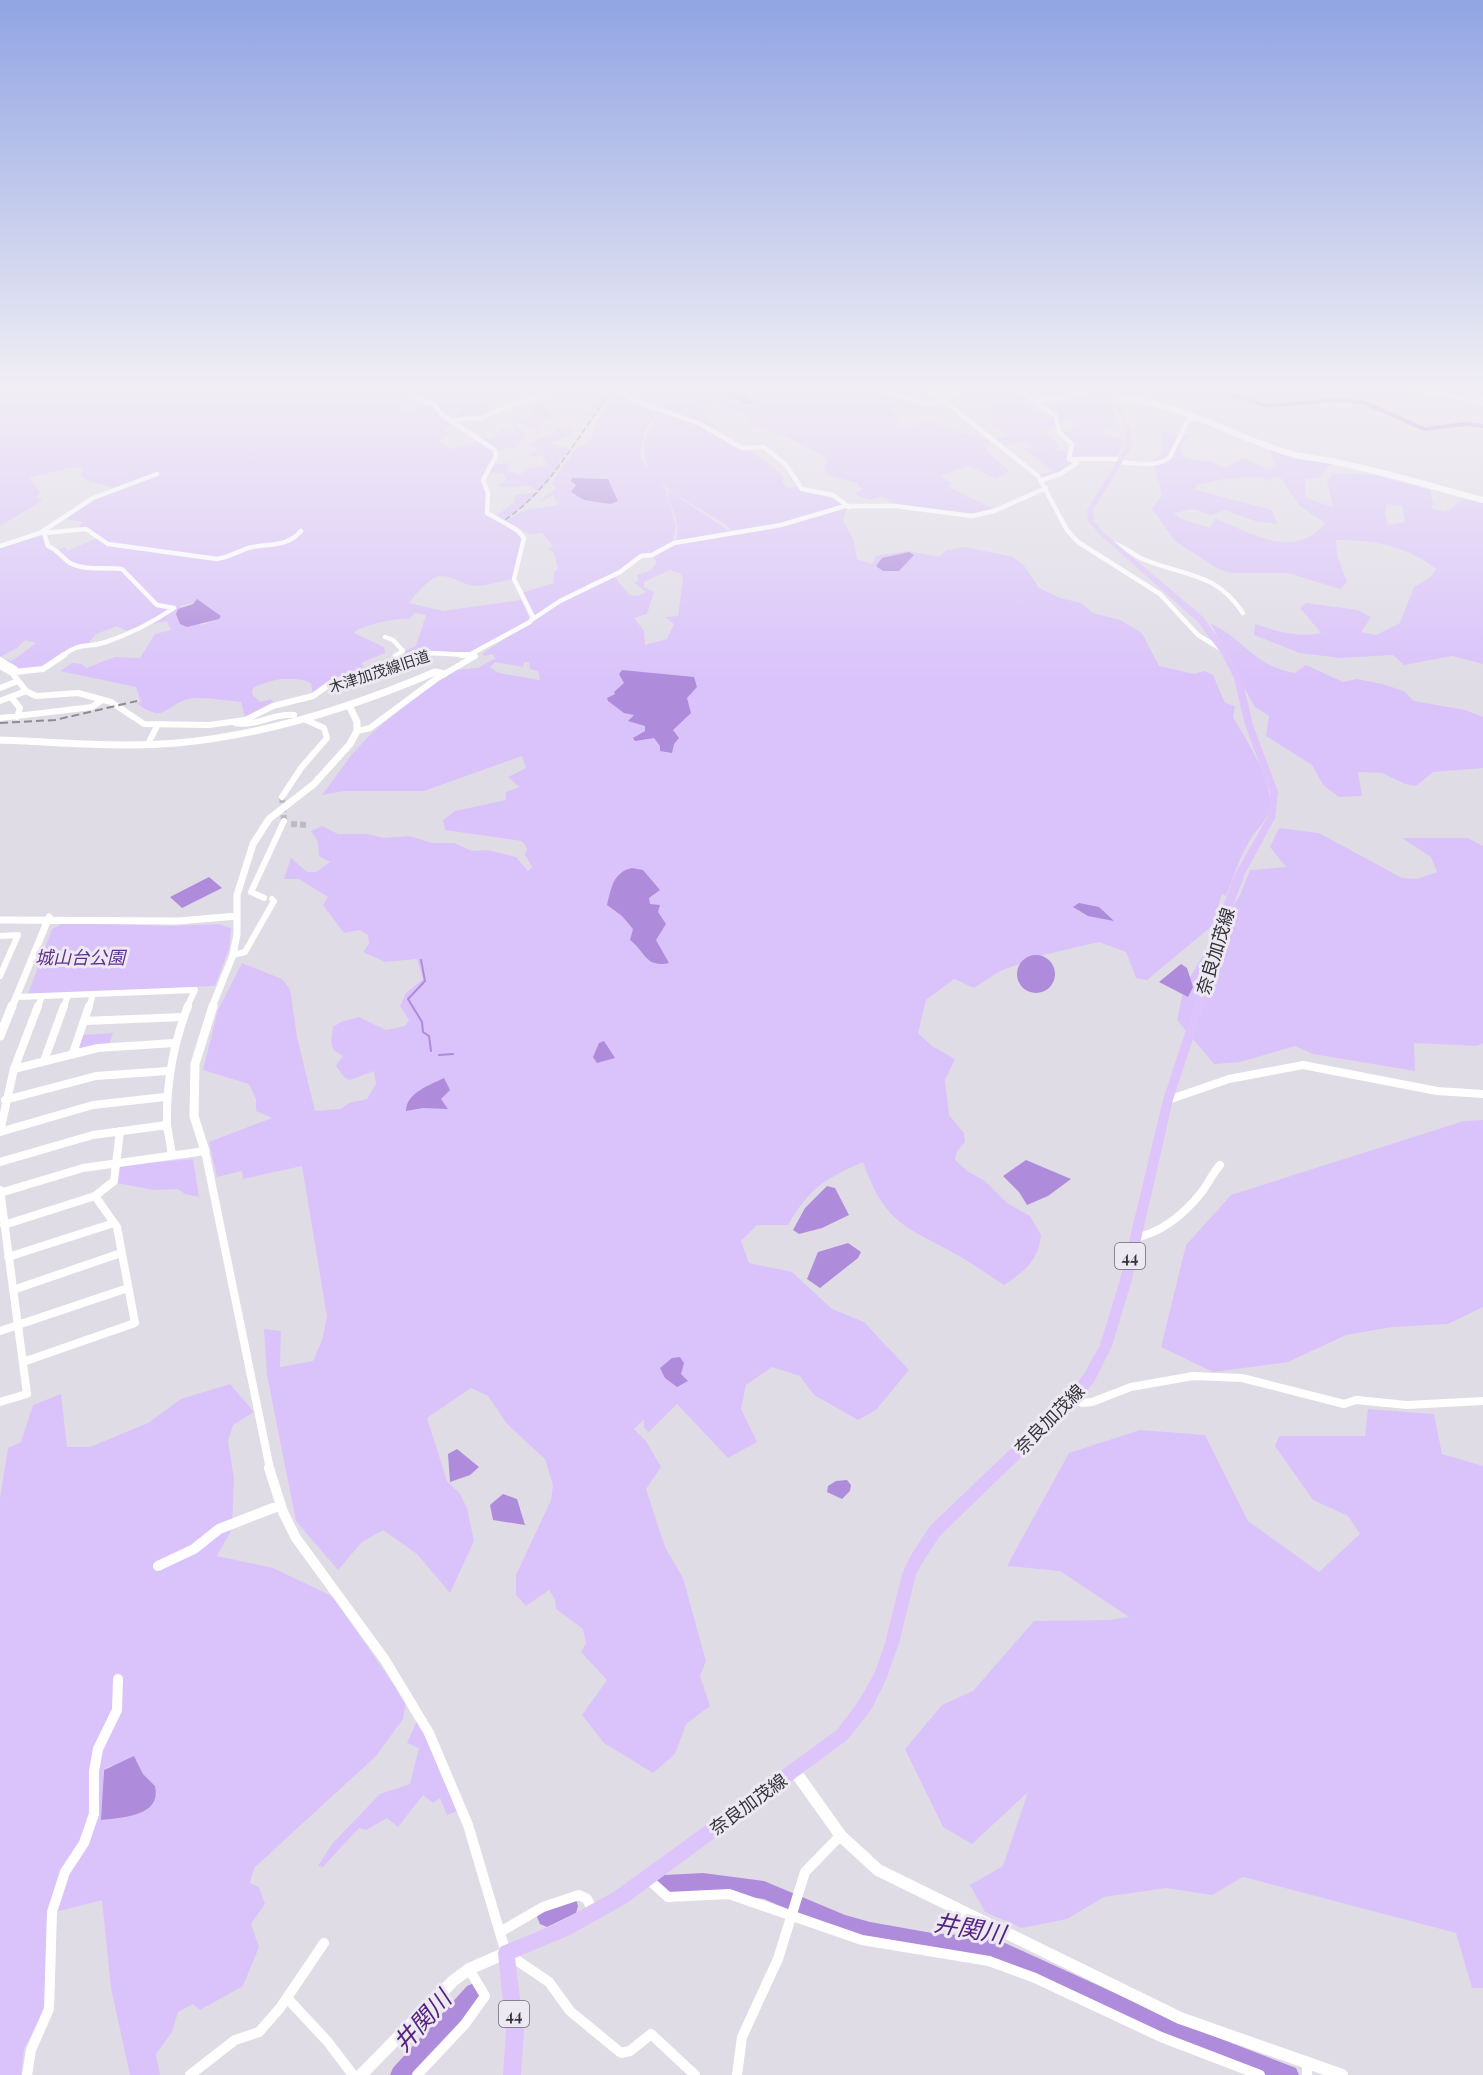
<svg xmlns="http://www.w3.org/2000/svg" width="1483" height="2075" viewBox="0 0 1483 2075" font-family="'Playfair Display','Noto Sans JP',serif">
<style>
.green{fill:#dac3fa;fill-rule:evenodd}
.water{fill:#af8bdc}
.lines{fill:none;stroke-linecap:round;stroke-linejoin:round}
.stream{stroke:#af8bdc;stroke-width:2}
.river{fill:#af8bdc;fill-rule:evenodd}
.minor-tunnel{stroke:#bebac3;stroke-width:6;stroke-dasharray:6 3;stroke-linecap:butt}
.minor-far3{stroke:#fff;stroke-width:4.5}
.minor-far2{stroke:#fff;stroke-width:6}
.minor-far1{stroke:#fff;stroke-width:8}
.minor{stroke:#fff;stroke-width:10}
.tertiary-far2{stroke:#fff;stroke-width:7}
.tertiary-far1{stroke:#fff;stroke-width:9}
.tertiary{stroke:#fff;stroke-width:12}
.secondary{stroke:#fff;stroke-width:6}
.primary{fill:#ddc4fa;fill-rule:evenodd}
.rail-far1{stroke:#8e8b92;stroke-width:1.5;stroke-dasharray:6 3;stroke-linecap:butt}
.rail{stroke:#8e8b92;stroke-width:2;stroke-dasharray:8 4;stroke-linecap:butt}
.labels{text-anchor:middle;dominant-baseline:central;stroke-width:6;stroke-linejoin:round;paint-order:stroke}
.far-street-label{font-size:15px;fill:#343336;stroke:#ede9f3}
.shield{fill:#ede9f3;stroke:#6c6a6f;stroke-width:1.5}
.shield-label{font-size:16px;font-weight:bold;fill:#343336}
.street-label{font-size:18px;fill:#343336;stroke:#ede9f3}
.park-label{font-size:18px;font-style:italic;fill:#60308e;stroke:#ede9f3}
.near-water-label{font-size:24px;font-style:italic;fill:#552281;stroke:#ede9f3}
</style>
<rect width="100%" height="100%" fill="#e0dce6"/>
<!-- green -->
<path class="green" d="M0,388h403l5,5 -12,3 9,13 29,-4 19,18 -9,7 5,4 -10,7 11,8 31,-9 11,8 2,8 -13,23 5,14 -1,20 30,18 7,8 -2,18 -8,23c-13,0 -24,7 -38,6 -10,-1 -21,-10 -32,-10 -12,0 -26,18 -33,27l34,8 78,-11 9,19 -57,34 -37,-2 -44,12 3,-8 21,-9 10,-31 -11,-2 -6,6c-11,-2 -51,7 -55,14l30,14 1,6 -24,10 8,10 -22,5 -34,17 -2,-12c-17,-8 -42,-4 -58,5l-1,6 8,8 11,-3 4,6 -30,13 -4,-16c-13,-1 -41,-6 -53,-3 -22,6 -24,26 -51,4l4,-1 -5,-15 -76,-16 12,-8 10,1 4,4 29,-11 25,1 15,-24 16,-4 -4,-9 -15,3 20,-15 -28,17 -17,5 -10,-5 -21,8 -8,10c-22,-1 -34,30 -68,25 -5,-1 -12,-7 -16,-10l8,2 24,-18 -11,-3 -8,8 -17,9v-113l43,-10c7,18 20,24 37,32l-15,-8 -6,-9 6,-2 3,4 29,-13 -11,-8 -9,-1 6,-7 -17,-3 13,-13 32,-14v-5l-24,-6 -6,-6 2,-6 -9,-2 -39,9 -5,2 10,15 -4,5 6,1 -2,3 -40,24zM195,602c12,1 19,7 24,17l-18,6 -21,-19z
M454,388h21l3,11h11v-10l-3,-1h15l13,4 21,-4 7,8 -3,2 -13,-7 -32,9 -1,5 -8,4 3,4 -12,5h-23l10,-9 -8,-1 -10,8 -8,-12 -14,-5 11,-4 -2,-3 10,1z
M558,388h54l-23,30 -7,-4v-3l8,-3 -3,-8z
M625,388h68l43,11 11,-4 -10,-5 4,-2h129l52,15 -6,8 -13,-5 -12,3 11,11 -9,3 8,5 29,-8c18,13 41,13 61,21l-5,9 23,21 -12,8 -29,-13 -29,10 12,7 -3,4 48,23 -25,5 -76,-10 -13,-9 -12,4 -16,-6 8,-5 -5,-6 -29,-8 -4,-7 3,-7 -3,-5 -35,-18 -37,-13 -5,-3v-7l-31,-10 -15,2 5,7h-5l18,15c-16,0 -30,-10 -44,-16 -19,-8 -36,-10 -52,-23z
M969,388h10v4l8,3 -1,4 16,-1 2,-10h13l15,12 -15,2 4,4 10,1 16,10 8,-1 3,11 -13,4 14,14 -2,4 11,2 -2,7 8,4 -9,9 -22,8 -5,-4 15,-4 -29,-22 8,-2 16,6 -26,-12 -18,5 -8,-7 13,-4 -17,-9 1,-14 -7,-9 -22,-12z
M1019,388l74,1 -22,7 28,-6 20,29 -9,9 -11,3 26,10 -8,17h-47l3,-12 -12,-12 18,-10 -11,-4 -9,4 -2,-7z
M622,392l25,14 8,11 -10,12 -5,26 3,7 22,26 11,38 -3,16 -20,12 -12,1 -28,20 -19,6 -59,36 -14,-24 33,-10v-10l4,-5 -4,-16 -6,-2 5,-4 -11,-13 -12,1 -25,-12 19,-12 34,-5 -5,-10 -15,8 18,-15 -4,-5 24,-35c17,-2 16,-15 21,-28 10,-8 13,-23 25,-28zM575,483l36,4 3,4 -4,13 -26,-4 -12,-9z
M544,399l9,18 -16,4 9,3 -7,3 3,5 -24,-10 -2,-3 17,-4 -4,-3 5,-2 -7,-3 5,-2 -7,-4z
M649,406c45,12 103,39 135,72l-2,5 6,5 9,-1c15,11 32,5 48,19l-55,16 -57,9c-36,-31 -122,-53 -76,-114z
M563,425l7,4v6l-20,8 20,5 -9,16v-4l-2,-2 1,8c-15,23 -35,42 -59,55l-7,-4 20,-14 2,-8 22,-3 -8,-6 -32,1 9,-9 -5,-5h-14l9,-15 -3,7 15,-2 -2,8 13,4 7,-6 21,-4 -7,-10 -7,2 -5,-3 10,-4 -12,-6 29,-12 -2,-4z
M516,427l11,7 -11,15 -10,-2 -8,4 -15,-12h9l11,-11 10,5 3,-3 -4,-2z
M1161,431l29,4 -9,9v9l5,6 23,2 16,7 20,-10 23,11 8,-1 -6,-19 61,15 -12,14 -14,1v19l28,9 -6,-25 6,-9 41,2 56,15 3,14 -2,4 15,4 18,-13 19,4v161l-31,-8 -48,9 -11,-10 -53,3 -40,-5 -46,-18 1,-11c22,7 43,14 66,9l-21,-25 6,-5 52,7 13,7 -10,15 15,3 24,-12 14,-36 17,-10 5,-8c-31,-24 -62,-29 -100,-29l1,15 10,27 -7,7 -52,-16h-56l-12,-3 -45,-29 -23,-32 10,-14 -9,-34 10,-8zM1259,477l8,3 13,-3 20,29 25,17c-29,38 -76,10 -110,-5l-5,10 -29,-9 -7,-6 19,-4 19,6 13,-5 30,11 22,3 -5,-14 -76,-20v-5l27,-6zM1387,504l15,2 3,16 -17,3 -3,-13z
M668,490l63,42 -55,9c7,-23 -11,-38 -8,-51z
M847,508l-4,13 10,18 4,20 15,5 4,-8 31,-5 32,6 8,-7 19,-3 47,10 12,10 14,21 21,10 21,5 12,10 27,7 22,13 17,33 35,8 10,-3 9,4 12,28 10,3 -2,11c13,23 42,65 36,93 -3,13 -11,17 -17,27 -12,18 -18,39 -26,59l-4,-2 -10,32 -65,54 -11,-2 -10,-26 -27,-10 -52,12 -47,17 -26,17 -20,-9 -28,21 -8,33 14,13 23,13 -10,21 4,35 15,18 1,9 -8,9 -2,9 12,11 18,10 22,22 23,13 11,19c-2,25 -16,36 -37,50 -14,-9 -28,-19 -43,-28 -54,-31 -75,-30 -98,-95 -40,18 -52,25 -75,63h-31l-16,16 8,22 43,9 40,37 32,13 45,48 -33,40 -18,10 -44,-25 -14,-19 -28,-9 -26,18 -5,24 16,33 -29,16 -51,-54 -28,28 -5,-4v-9l-10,10 12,12 15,26 -15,22 19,58 18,31 23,83 -6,15 10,30 -24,18 -11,30 -22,19 -49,-30 -22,-28 25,-35 -26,-28 5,-9 -3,-14 -27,-20 -1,-10 -6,-9 -23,16 -10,-11v-20l35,-75 2,-15 -8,-26 -37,-34 -20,-29 -17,-8 -44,30 20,63 13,13 7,14 7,33 -24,52 -33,-39 -34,-24 -21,12 -24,28 -42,-49 -29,-146 -3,-46 17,2 -1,36 33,-6 9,-21 5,-23 -25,-151 -59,13 -1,-8 -25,6 -8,-35 63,-24 -16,-7v-12l-7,-15 -46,-14 15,-60 24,-47 40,16 8,10 7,48 18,74 26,-2 8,-6 18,-4 9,-15 -2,-13 -24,9 -6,-3 -8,-11 7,-10c-15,-7 -12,-14 -10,-29l8,-5 18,-5 27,13 19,-4 4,-6 -9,-14 6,-13 17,-14 -6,-20 -32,3 -22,-10 6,-8 -1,-9 -9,-5 -15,3 -21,-28 5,-8 -29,-18h-15l7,-21 16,14h9l14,-10 -11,-6 -1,-14 -7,-11 11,-5 16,8h29l17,4 26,-2 22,7h22l18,8 15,-1 29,7 12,14 4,-4 -7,-12 2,-7 -5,-7 -77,-11 -2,-10 12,-9 51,-11v-8l13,-5 -11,-10 18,-9 -4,-12 -98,35h-80l-22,4 31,-42 19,-20 42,-35 40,-28 24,-2 18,-10 -4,-4 -7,2 -3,-2 69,-46 63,-32 15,19 10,1 7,-4 -12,-10 5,-1 -2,-6 15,-5 5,-8 -5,-5 25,-14 105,-17zM670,570l11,4 2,5 -5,37 -13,1 9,7 -7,15 -22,6 -1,-14 -10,-13 13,-4 7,-22 -10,-5v-5zM495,662l28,5 1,-5h5l1,7 8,2 2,9 -41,-7 -9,-6z
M1211,624c33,14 42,42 84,49l11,-8 37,17 14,-3 25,5 22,7 10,10 51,9 18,7v51l-50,4 -17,14 -11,-2 -23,-11 -24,-1 4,24 -23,1 -16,-12 -11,-20 -46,-29 3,-20 -15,-10z
M1279,828l40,5 83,45 15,1 20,-7 -6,-15 -29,-19h66l15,8v197l-6,3 -63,-3 1,28 -102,-17 -18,-8 -55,16 -26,2 -37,-44 7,-33 56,-92 10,-25 36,-3 -16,-20z
M65,922l103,4 51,-2 12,4 -2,21 -14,37 -187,8 24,-65z
M113,1033l-4,12 -32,3 5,-13z
M1483,1120v187l-35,17 -56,3 -46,8 -58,27 -75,10 -52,-25 25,-102 45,-50 233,-74z
M193,1159l6,38 -14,-3 -7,-5 -24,1 -37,-7 2,-15 4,-3z
M230,1384l24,28 -21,13 -5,16 6,38 -2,50 -15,27 56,12 59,28 74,106 -3,17 -27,37 -122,112 -4,15 9,4 6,17 -14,20 8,23 -16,39 -43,24 -7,-6 -15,8 -6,20 -16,22 4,21h-30l-19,-87 -9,-88 -55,14 -1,93 -22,42 -3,26h-21v-577l8,-50 13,-6 12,-37 28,-11 6,53h23l58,-24 33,-24zM137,1760l6,14 12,12 -52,13v-28l4,-4z
M1368,1409l66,5 8,40 41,12v522h-11l-16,-55 -213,-56 -31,18 -46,-7 -62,9 -37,22 -45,9 -37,-16 -15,-27 33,-19 25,-74 -56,52 -29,-17 -38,-78 37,-44 31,-14 61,-70 75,-1 20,-3 -69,-46 -53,-5 62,-113 71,-23 65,5 43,86 71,51 41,-38 -12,-18 -35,-16 -38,-54 4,-10h86z
M417,1721l21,39 20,51 -11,4 -7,-17 -7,5 -10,-8 -25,32 -11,-9 -21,12 -7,-2 -36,39 -5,-1 14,-22 48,-50 30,-10 9,-36 -12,-5z"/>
<!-- water -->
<path class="water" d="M693,388h48l-3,2 16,12 -9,2 -14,-8 -32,-4z
M572,478l36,1 10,22 -8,3 -26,-4 -13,-8 5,-7 -5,-4z
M909,552l5,3 -15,16h-16l-7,-5 6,-8z
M197,599l24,17 -2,3 -32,8 -7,-3 -4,-10 2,-5 15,-5z
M622,670l72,7 3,10 -10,11 4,15 -18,17 6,8 -5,6 -2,9 -12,-2v-5l-6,-8 -19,3 -2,-3 12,-7v-5l-17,-5 6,-6 -10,-2 -16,-12 -1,-3 8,-4 -1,-2 10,-9 -5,-9z
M632,868l11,2 17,20 -11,8 1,6 10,1 -2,7 8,12 -10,16 13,23c-24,5 -23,-11 -39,-23l3,-11 -11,-13 -15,-11c4,-16 6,-33 25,-37z
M209,877l13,11 -40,20 -12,-11z
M1079,903l20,4 15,14 -26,-5 -15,-9z
M1017 974a19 19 0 1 1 38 0a19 19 0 1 1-38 0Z
M1181,964l6,4 6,19 -5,10 -29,-15z
M604,1041l11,17 -18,5 -4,-6 6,-14z
M444,1078l6,12 -9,9 7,10 -25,-1 -17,3c0,-18 24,-26 38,-33z
M1026,1160l45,19 -23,17 -21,9 -8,-13 -16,-16z
M827,1186l8,2 14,27 -27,13 -23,6 -6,-4 12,-22z
M848,1243l13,9 -3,6 -38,30 -13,-9 11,-27z
M680,1357l4,6 -3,11 7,7 -11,6 -12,-9 -5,-10 12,-10z
M457,1449l22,18 -9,8 -20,7 -2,-28z
M847,1480l4,5 -1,6 -8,8 -15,-7 1,-6 8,-5z
M503,1494l14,5 8,26 -32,-5 -3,-15z
M134,1756l9,18 12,12c7,31 -34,31 -54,34l3,-50z"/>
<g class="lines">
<!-- stream -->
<path class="stream" d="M421,960l4,21 -17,18 14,23 1,10 6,4 2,15
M439,1055l14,-1"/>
<!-- river -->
<path class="river" d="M1193,388l26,1 49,15 66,-6 29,2 62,27 40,-5 18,2v4l-18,-2 -41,5 -62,-27 -28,-2 -66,6 -50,-15z
M703,1873l61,8 81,34 25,7 62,11 53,4 20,6 180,82 111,43 3,7h-36l-89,-35 -171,-78 -18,-5 -53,-4 -62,-11 -25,-8 -81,-35 -61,-8 -39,2 -7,-2 -2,-7 2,-7 7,-2z
M569,1897l7,2 2,7 -2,7 -29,14 -7,-3 -3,-7 3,-7z
M474,1983l7,3 3,7 -3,7 -67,75h-24l3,-7 74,-82z"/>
<!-- minor-tunnel -->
<path class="minor-tunnel" d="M282,797l2,24
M291,824l16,1"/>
<!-- minor-far3 -->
<path class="minor-far3" d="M405,388l11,10 18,6 8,11 53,35 1,6 -13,24 5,13 -1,20 30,17 7,8 -10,41 19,38 -3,5 -61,33 -39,-2 -10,3
M536,388l9,9
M624,388l-3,2 14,11 63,22 44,25 22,-1 22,18 16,24 31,6 16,12
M872,388l56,16 15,-3
M928,388l110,88 29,54 11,12 82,52 38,41 23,14
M1018,388l16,13
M1412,388l71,15
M1474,388l-2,4 11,10
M940,399l27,-11
M450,420l31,-2 33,-15 31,-6
M1069,459l3,-15 -13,-12 -3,-16 -22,-15 34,-4 28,-9
M1069,459h52
M1119,462c17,1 37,6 51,-5l17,-35 8,-6
M1042,480l18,-6 17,-11 -6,-3
M40,533h4l4,13c10,4 13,11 22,17 15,8 36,4 52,6l35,36 17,3c-21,14 -44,26 -68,34 -21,7 -24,-1 -44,14
M44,533l42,-4 22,15 109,15c12,-2 20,-7 31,-11 18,-5 39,0 53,-17
M1114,544c11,2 19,11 29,15 42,18 72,12 100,54
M0,546l40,-13 53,-35 64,-24
M533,619l27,-18 60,-29 21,-16 11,-1 22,-12 107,-18 64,-19h50l77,10 22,-5 52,-23
M385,637l8,3 10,11 -8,5"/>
<!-- minor-far2 -->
<path class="minor-far2" d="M461,655h9
M0,660l15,9 -1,3
M392,665l6,-10
M0,666l12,7 14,18 10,5 42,-3 33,9 33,22 65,1 36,-5 28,-14 40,-10 18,-13 94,-28
M15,672l28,-3 21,-14
M0,688l18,-7
M11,697l9,11 -3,9
M0,701l26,-10
M0,718l92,-11 10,-7
M235,723c21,4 38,-10 59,-8
M357,731l13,-3 66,-49 39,-23
M148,744l9,-18
M282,797l19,-29 26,-30 -3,-10 -18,-8
M264,898l-13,-6 33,-71
M0,936l18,-1 -18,41
M233,955l12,-3 29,-51 -2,-2
M17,997l178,-7 -8,17
M38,1007l4,-11
M64,1007l4,-12
M89,1007l4,-12"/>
<!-- minor-far1 -->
<path class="minor-far1" d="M84,1021l99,-4
M73,1053l16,-47
M44,1061l20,-55
M14,1069l84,-21 76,-5
M5,1100l91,-24 71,-5
M1168,1100l61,-21 74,-14 134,26 46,3
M167,1125l5,30
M0,1131l14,-62 24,-63
M0,1132l93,-27 72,-8
M0,1162l93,-27 74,-10c-1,-42 6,-80 21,-119
M0,1190l27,204 -27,8
M0,1193l83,-25 122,-17 65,318
M4,1225l91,-29
M1134,1238c27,-5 50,-24 67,-45 7,-9 11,-19 19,-28
M8,1257l106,-34
M13,1290l108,-37
M0,1331l128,-43
M23,1362l112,-39 -18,-96 -22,-31 19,-15 6,-50
M1074,1397l8,6 10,-1 39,-15 62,-11 49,2 102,26 12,-4 51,5 76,-4"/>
<!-- minor -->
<path class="minor" d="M269,1468l14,44 13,26 89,122 44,73 39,92 38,128 43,29 21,29 51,42 9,-2 21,-17 44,41
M158,1566l36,-17 25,-20 62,-24
M648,1879l20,18 61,-3 133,46 127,21 46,17 126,59 99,38
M500,1932l43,-25 36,-12 8,4 7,14
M287,1998l41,44 25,33
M1307,2062v13
M27,2075l4,-25 18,-41 3,-97 13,-40 19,-29 10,-29v-43l4,-22 19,-39 1,-31
M190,2075l45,-35 24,-8 21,-24 44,-65
M417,2075l48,-51 20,-28 -16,-27
M737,2075l5,-38 36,-78 27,-87 34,-35"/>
<!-- tertiary-far2 -->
<path class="tertiary-far2" d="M0,740c59,2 118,8 177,3 90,-8 176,-36 258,-71l9,2
M0,920l178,1 59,-5
M12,1007l37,-90
M212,1007l21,-52 4,-21v-39l16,-51 16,-25 45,-35 36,-40 7,-13v-9l-8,-17"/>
<!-- tertiary-far1 -->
<path class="tertiary-far1" d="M0,1036l12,-30
M205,1151l-11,-35 1,-52 18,-58"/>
<!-- tertiary -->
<path class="tertiary" d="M794,1770l47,66 37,34 302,148 162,57
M361,2075l92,-94 16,-12 37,-16"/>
<!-- secondary -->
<path class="secondary" d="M1112,398c63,0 123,41 183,57 14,3 28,4 41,7 49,10 98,25 147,38"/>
<!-- primary -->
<path class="primary" d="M1099,388h7l4,4 12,14 9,24 1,16 -39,64 1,11 10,12 99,84 26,36 13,25 11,47 25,67 -3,26 -30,56 -20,53 -8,39 -44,134 -42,183 -19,63 -18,36 -15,19 -139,135 -16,24 -8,14 -17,69 -13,37 -15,30 -24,30 -220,163 -57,32 -55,23 9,74 -3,43h-18l3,-43 -8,-79 2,-6 58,-24 57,-32 222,-161 23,-31 15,-27 10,-29 17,-69 9,-19 19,-29 139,-133 15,-19 16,-29 19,-62 44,-183 44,-134 8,-39 20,-53 32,-56 3,-26 -25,-67 -11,-47 -13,-25 -24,-32 -97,-86 -12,-14 -1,-11 39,-64 -1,-16 -5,-16 -8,-14z"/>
<!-- rail-far1 -->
<path class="rail-far1" d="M505,520c49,-34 73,-86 109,-132"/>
<!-- rail -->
<path class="rail" d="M0,723l55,-3 82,-19"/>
</g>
<!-- sky -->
<linearGradient id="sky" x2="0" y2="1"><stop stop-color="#91a4e3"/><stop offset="0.57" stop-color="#f1eff4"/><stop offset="1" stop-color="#f1eff4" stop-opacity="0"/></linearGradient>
<rect width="1483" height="679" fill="url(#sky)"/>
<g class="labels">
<!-- far-street labels -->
<g class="far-street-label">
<text transform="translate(379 671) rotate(-18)">木津加茂線旧道</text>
</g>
<!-- shield labels -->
<g class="shield">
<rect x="1115" y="1243" width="30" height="26" rx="4.5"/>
<rect x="499" y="2001" width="30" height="26" rx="4.5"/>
</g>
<g class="shield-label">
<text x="1130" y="1256">44</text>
<text x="514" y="2014">44</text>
</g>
<!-- street labels -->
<g class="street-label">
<text transform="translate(1215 951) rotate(-73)">奈良加茂線</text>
<text transform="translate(1049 1419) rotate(-45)">奈良加茂線</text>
<text transform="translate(748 1804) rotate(-36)">奈良加茂線</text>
</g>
<!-- park labels -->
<g class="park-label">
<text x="80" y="957">城山台公園</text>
</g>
<!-- near-water labels -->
<g class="near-water-label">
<text transform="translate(970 1927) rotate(10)">井関川</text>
<text transform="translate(421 2020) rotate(-48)">井関川</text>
</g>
</g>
</svg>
